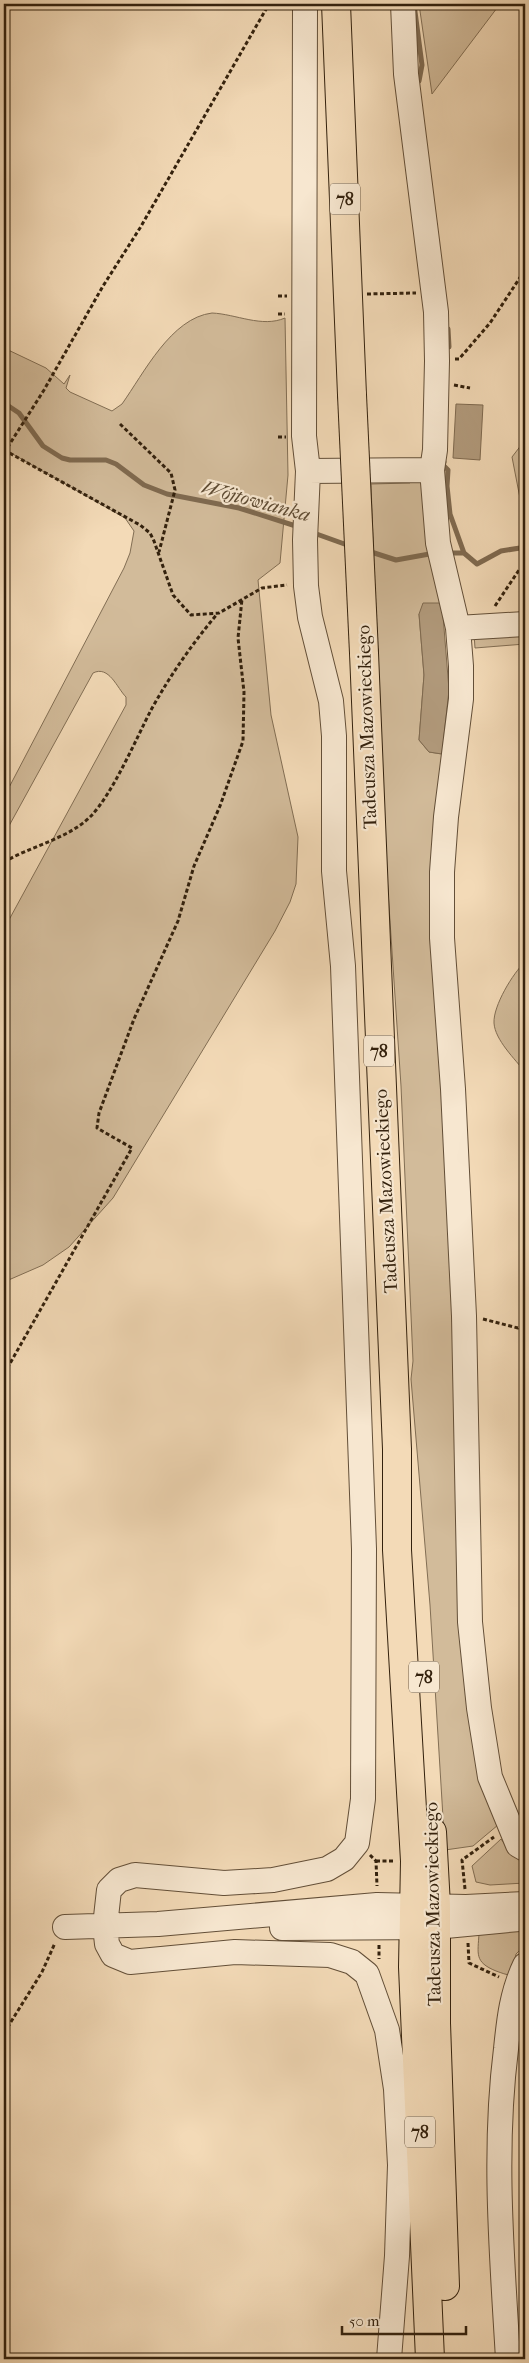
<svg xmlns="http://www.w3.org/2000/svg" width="529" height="2363" viewBox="0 0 529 2363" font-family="'IM FELL French Canon',serif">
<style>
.green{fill:#d2bb9a;stroke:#826e54}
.water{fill:#b29b7d;stroke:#7f6a50}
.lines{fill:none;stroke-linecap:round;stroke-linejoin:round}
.stream{stroke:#7f6a50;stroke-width:5}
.minor-casing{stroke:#634f38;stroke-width:26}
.major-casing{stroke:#33210d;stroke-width:30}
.path{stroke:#33210d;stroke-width:3;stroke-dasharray:4 2.5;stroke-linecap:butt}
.minor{stroke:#f7e7d0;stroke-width:24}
.major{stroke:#f3dab7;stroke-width:28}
.major-bridge-casing{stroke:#33210d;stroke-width:30;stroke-linecap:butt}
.major-bridge{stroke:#f3dab7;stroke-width:28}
.labels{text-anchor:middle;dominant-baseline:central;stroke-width:4.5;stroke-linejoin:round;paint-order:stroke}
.shield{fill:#f7e7d0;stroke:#6e5c48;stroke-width:1}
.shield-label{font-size:18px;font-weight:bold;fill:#33210d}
.street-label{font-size:19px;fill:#33210d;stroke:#f7e7d0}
.water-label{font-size:20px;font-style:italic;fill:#5f4c34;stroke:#f7e7d0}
</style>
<rect width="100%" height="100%" fill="#f3dab7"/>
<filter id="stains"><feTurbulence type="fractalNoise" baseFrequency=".004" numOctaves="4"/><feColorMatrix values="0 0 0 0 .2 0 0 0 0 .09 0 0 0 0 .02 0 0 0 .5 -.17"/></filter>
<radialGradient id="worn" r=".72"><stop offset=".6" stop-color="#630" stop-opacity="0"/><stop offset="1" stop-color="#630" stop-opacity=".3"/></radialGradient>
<!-- green -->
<path class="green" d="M419,4h81l-68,90z
M212,313c24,1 50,15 73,5l3,157 -8,88 -22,17 13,135 27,122 -2,47 -6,18 -15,29 -162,267 -44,49 -26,18 -39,17v-353l122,-224v-8c-9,-9 -17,-32 -33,-24l-89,162v-38l120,-229 6,-15 4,-22 -9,-13 -121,-69v-101l42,20 18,16 6,-9 -4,13 4,4 42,19 10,-7c22,-31 49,-86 90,-91z
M525,440v84l-13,-67z
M410,477l14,6 23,116 -28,15 5,61 -5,65 10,12 13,2 4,6 14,665 38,400 -25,21 -28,4 -15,-245 -19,-226 2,-18 -12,-275 -18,-270 -12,-332 39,-1z
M525,619v25l-50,4 -2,-28z
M525,962v110c-10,-13 -30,-32 -31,-49 -1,-17 19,-50 31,-61z
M501,1839l12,17 12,7v20l-35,2 -14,-3 -4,-16z
M525,1927v18l-9,9 -5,21c-5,0 -9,-2 -15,-4 -22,-9 -18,-17 -17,-38z"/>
<!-- water -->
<path class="water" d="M456,404l27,1 -3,55 -27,-2z
M423,603h19l7,87 -7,64 -13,-2 -10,-12 5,-65 -5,-61z"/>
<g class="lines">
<!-- stream -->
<path class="stream" d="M414,4l8,61 -3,16
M448,329l1,18
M4,403l15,10 24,33 19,12 8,2h36l10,4 28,21 23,9 72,14 60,19
M444,462l-1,3 5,5 -1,16 3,28 14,39
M311,532l39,14
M368,551l28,9 39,-7
M446,553h18l13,11 24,-13 19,-3"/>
<defs>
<path id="minor" d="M305,4l-1,432 4,35 -3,69 1,46 4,31 21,84 3,35v135l9,95 21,583 -1,250 -6,44 -13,16 -17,10 -54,11 -49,3 -89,-8 -16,5 -10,10 -4,36 2,18 6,11 17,7 105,-10 95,3 22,7 15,12 20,56 9,59 4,76 -3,91 -8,103
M403,4l3,70 30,238 1,49 -2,89 -3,20 6,73 20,85 3,38v33l-15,118 -4,55v66l11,151 11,227 6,306 9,86 11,69 28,68 7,4
M308,471l124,-1
M458,628l67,-4
M65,1927l93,-3 219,-19 89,2 59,-3
M282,1928l153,-1 84,-8
M508,2359c-6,-103 -15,-207 -2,-310 3,-30 6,-57 19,-84"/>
<path id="major" d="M336,4l16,391
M364,653l33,796v101l18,311 -2,106 17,392
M432,1832l4,74v117l9,263"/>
</defs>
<!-- minor casing -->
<use href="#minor" class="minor-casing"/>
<!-- major casing -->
<use href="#major" class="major-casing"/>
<!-- path -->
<path class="path" d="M367,294l49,-1
M278,296h9
M278,314h7
M455,359h4l31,-36 35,-53
M454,385l16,3
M120,424l51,49 4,17 -16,62
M278,437h8
M4,450l136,75 10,8 4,8 19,54 18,20 28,-2 43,-25 25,-3
M4,453l40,-63 59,-104 37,-58 129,-224
M495,606l30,-45
M4,862c27,-16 64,-23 87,-46 22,-23 45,-77 60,-106 20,-36 41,-66 67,-97
M483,1319l35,9 7,-4
M4,1374l128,-226 -35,-20 2,-15 35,-94 44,-98 16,-55 26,-60 23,-65 1,-49 -6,-54 4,-39
M370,1855l6,6 1,25
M376,1861h17
M465,1889l-3,-29 32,-23
M468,1943l1,20 30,14
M379,1945v14
M4,2033l38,-61 13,-29"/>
<!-- minor -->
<use href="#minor" class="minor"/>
<!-- major -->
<use href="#major" class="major"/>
<defs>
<path id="major-bridge" d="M352,395l12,258"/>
</defs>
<!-- major-bridge casing -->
<use href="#major-bridge" class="major-bridge-casing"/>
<!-- major-bridge -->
<use href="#major-bridge" class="major-bridge"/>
</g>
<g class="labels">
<!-- shield labels -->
<g class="shield">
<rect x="330" y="183.5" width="30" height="31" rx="4"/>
<rect x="364" y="1035.5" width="30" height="31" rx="4"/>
<rect x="409" y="1661.5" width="30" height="31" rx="4"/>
<rect x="405" y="2116.5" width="30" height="31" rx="4"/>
</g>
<g class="shield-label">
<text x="345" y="199">78</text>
<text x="379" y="1051">78</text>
<text x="424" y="1677">78</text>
<text x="420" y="2132">78</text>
</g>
<!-- street labels -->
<g class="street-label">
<text transform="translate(367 727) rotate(-92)">Tadeusza Mazowieckiego</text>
<text transform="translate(386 1191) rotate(-93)">Tadeusza Mazowieckiego</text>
<text transform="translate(433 1904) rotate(-91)">Tadeusza Mazowieckiego</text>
</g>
<!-- water labels -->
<g class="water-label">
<text transform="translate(256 501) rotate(15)">Wójtowianka</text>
</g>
</g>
<!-- margin -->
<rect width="529" height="2363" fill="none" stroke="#f3dab7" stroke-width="20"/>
<rect x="5" y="5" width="519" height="2353" fill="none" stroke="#33210d" stroke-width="2.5"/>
<rect x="10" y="10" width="509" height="2343" fill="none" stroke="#33210d"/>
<!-- scale -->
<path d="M342 2326v8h124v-8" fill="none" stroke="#33210d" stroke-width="2.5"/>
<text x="349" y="2326" font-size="15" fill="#33210d" stroke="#f7e7d0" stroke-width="4" paint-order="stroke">50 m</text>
<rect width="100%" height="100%" filter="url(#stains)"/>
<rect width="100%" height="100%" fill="url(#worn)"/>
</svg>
